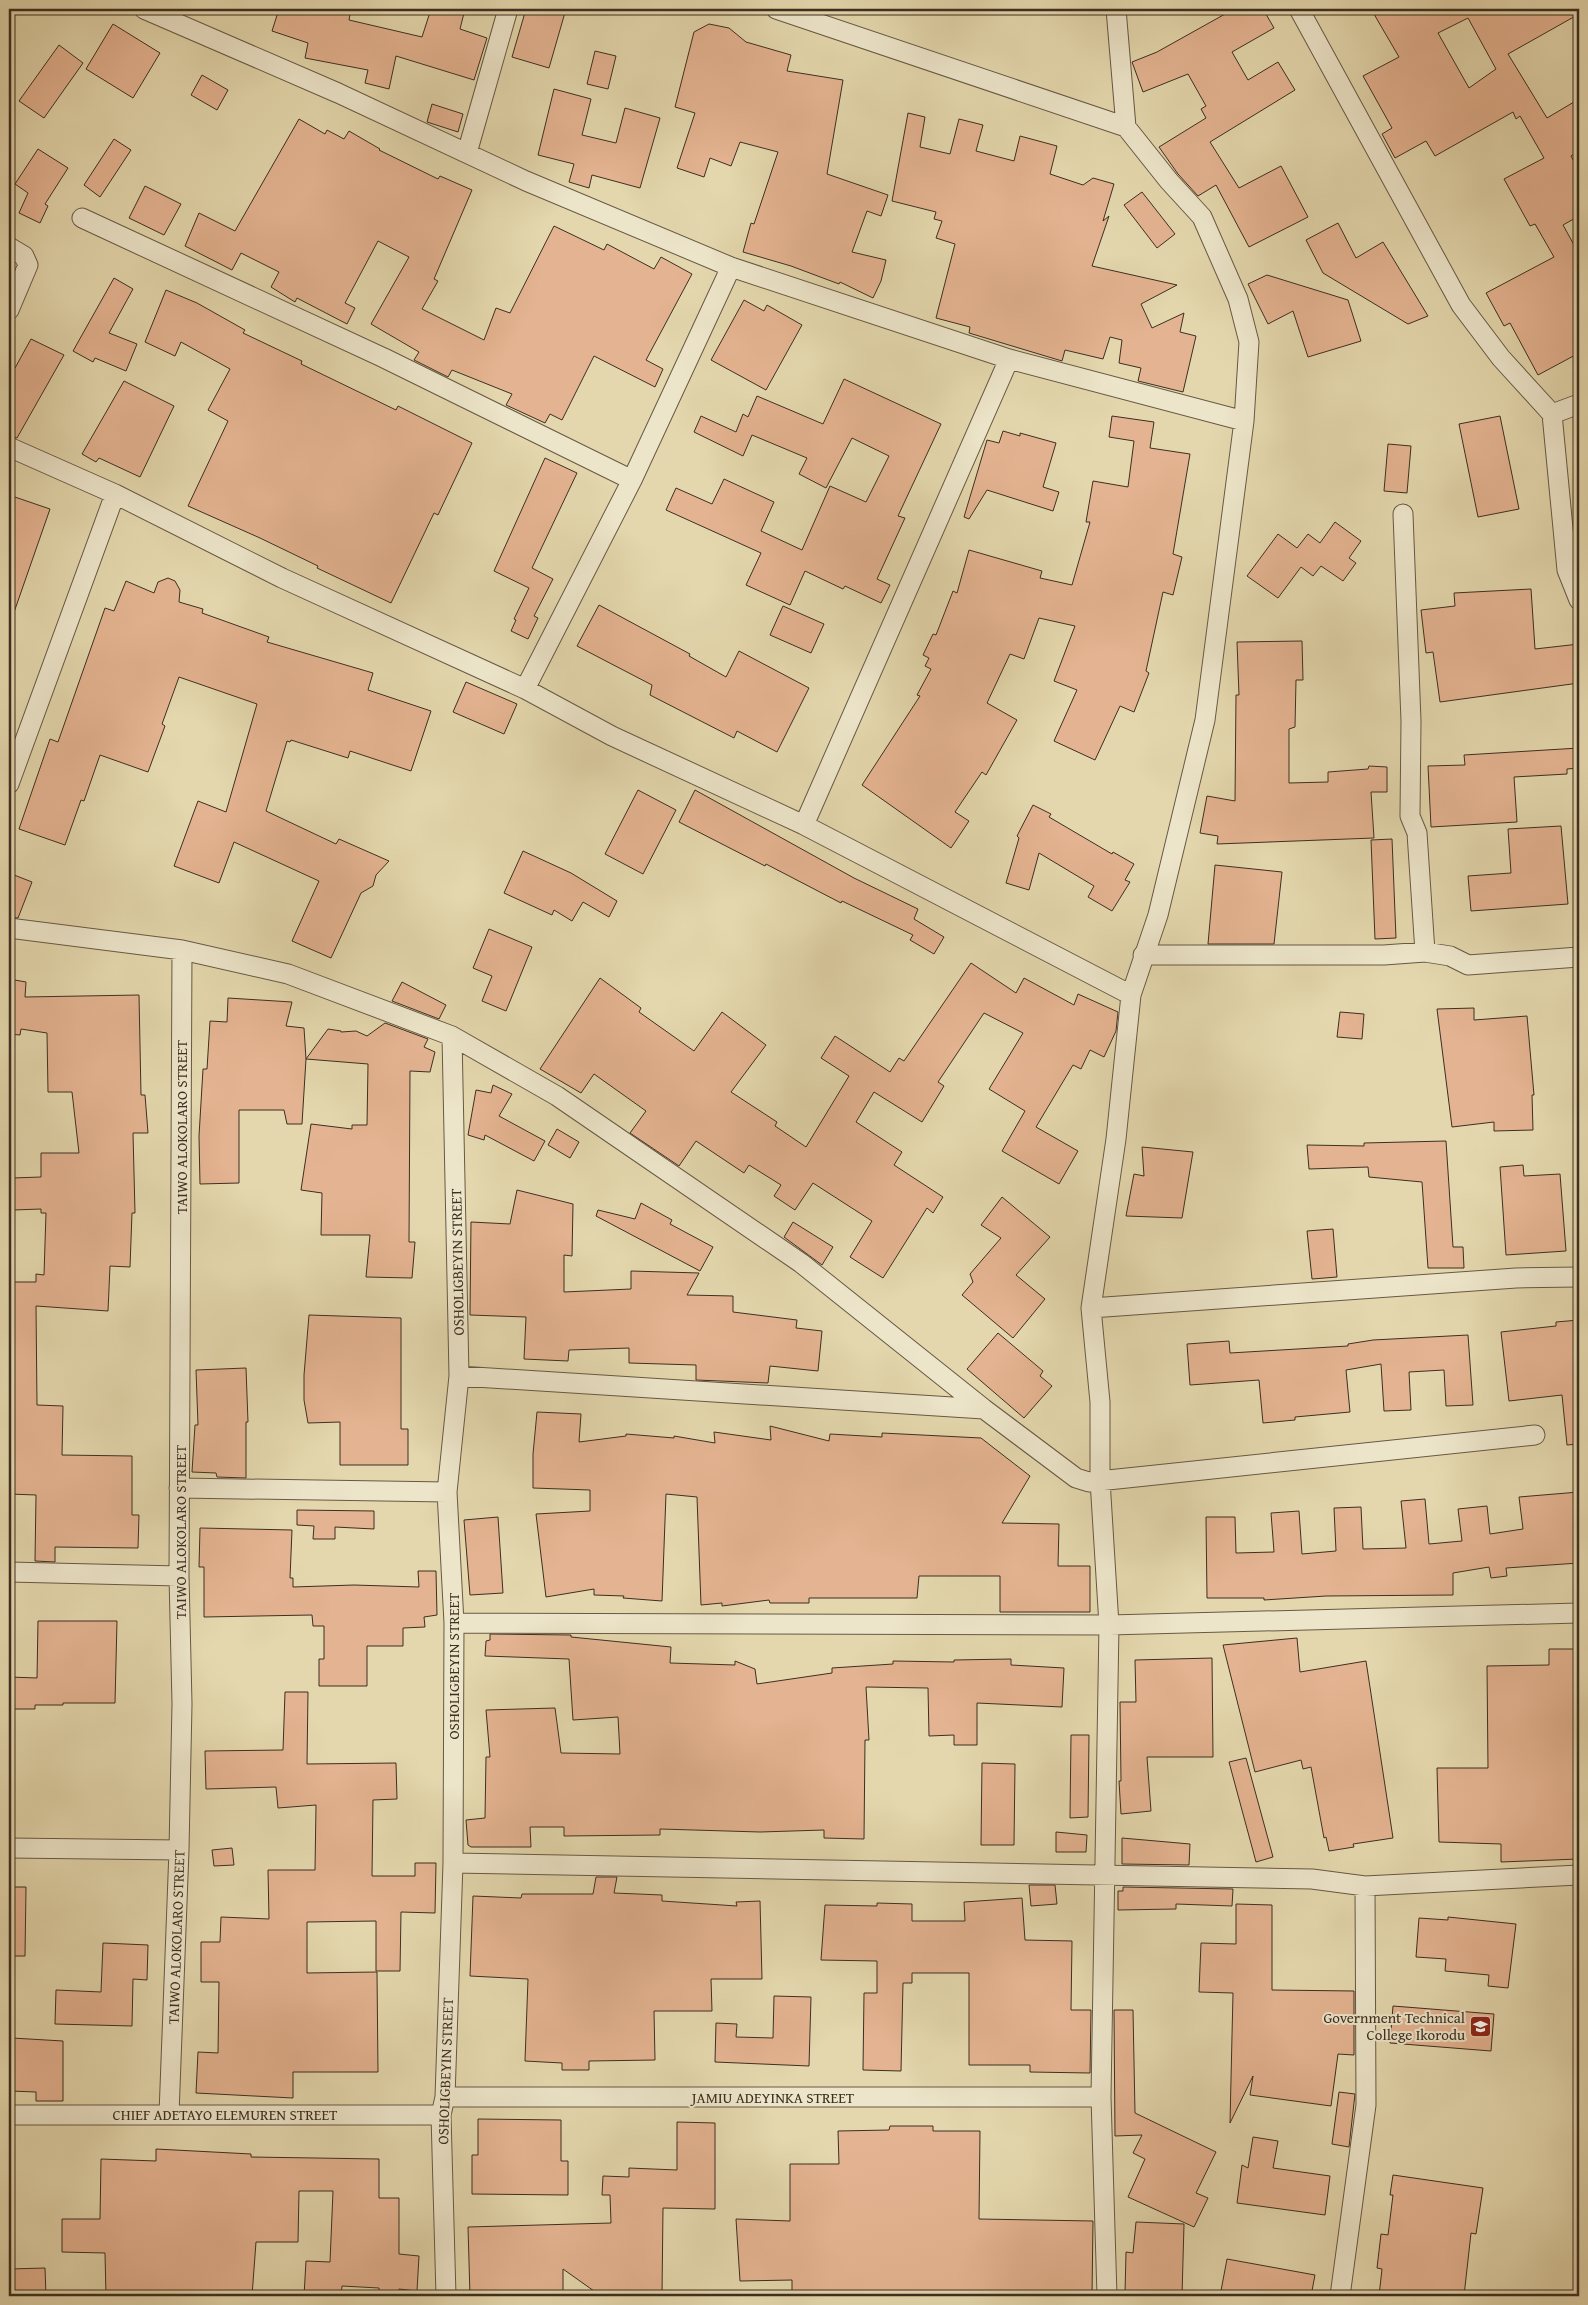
<svg xmlns="http://www.w3.org/2000/svg" width="1588" height="2305" viewBox="0 0 1588 2305" font-family="'Gentium Book Plus',serif">
<style>
.building{fill:#e4b391;stroke:#3d2f21;fill-rule:evenodd}
.lines{fill:none;stroke-linecap:round;stroke-linejoin:round}
.minor-casing{stroke:#675944;stroke-width:21}
.minor{stroke:#ede5ca;stroke-width:19}
.labels{text-anchor:middle;dominant-baseline:central;stroke-width:4;stroke-linejoin:round;paint-order:stroke}
.street-label{font-size:15px;fill:#3d2f21;stroke:#ede5ca}
.poi-label{font-size:15px;fill:#3d2f21;stroke:#ede5ca;text-anchor:end}
</style>
<rect width="100%" height="100%" fill="#e4d7ad"/>
<filter id="stains"><feTurbulence type="fractalNoise" baseFrequency=".004" numOctaves="4"/><feColorMatrix values="0 0 0 0 .2 0 0 0 0 .09 0 0 0 0 .02 0 0 0 .5 -.17"/></filter>
<radialGradient id="worn" r=".72"><stop offset=".6" stop-color="#630" stop-opacity="0"/><stop offset="1" stop-color="#630" stop-opacity=".3"/></radialGradient>
<!-- building -->
<path class="building" d="M279,9h72l-2,11 73,17 9,-28h34l-5,20 27,9 -13,42 -78,-24 -7,33 -24,-6 3,-13 -63,-12 3,-15 -36,-12z
M526,9h40l-17,59 -37,-11z
M1234,9h29l11,19 -42,24 16,28 30,-18 17,28 -85,52 29,46 42,-22 27,51 -59,30 -33,-62 -18,11 -20,-22 -19,-27 47,-29 -5,-9 5,-3 -18,-32 -45,18 -11,-30 25,-10z
M1371,9h208v5l-71,40 39,64 32,-19v52l-8,5 8,15v45l-16,9 16,29v99l-41,22 -28,-52 -6,3 -18,-33 68,-36 -19,-33 -5,2 -26,-47 40,-21 -24,-42 -4,3 -3,-7 -78,44 -9,-15 -31,17 -13,-24 10,-6 -29,-52 36,-19zM1468,18l28,51 -27,19 -31,-55z
M113,24l47,29 -27,45 -47,-29z
M709,24l20,4 17,14 45,13 -4,16 56,9 -16,94 61,21 -7,21 -14,-5 -15,41 34,8 -5,21 -8,17 -33,-16 -1,2 -48,-18 -48,-14 8,-29 3,1 24,-72 -38,-10 -9,24 -21,-8 -6,19 -27,-9 18,-55 -20,-6 19,-75z
M59,45l24,18 -39,55 -25,-17z
M595,51l21,5 -8,33 -21,-5z
M202,75l26,15 -11,20 -26,-15z
M554,89l37,10 -9,36 34,8 9,-35 35,10 -20,70 -48,-13 -3,13 -20,-6 5,-18 -36,-9z
M432,104l31,10 -5,18 -31,-10z
M908,113l17,4 -5,30 30,7 9,-35 24,6 -7,26 38,10 6,-25 37,10 -7,28 33,11 10,-7 21,6 -11,37 6,-5 -17,50 85,19 -36,19 11,24 32,-15 -4,19 16,4 -13,56 -45,-11 3,-13 -22,-5 3,-23 -12,-3 -7,22 -38,-9 -3,11 -93,-28 1,-6 -34,-9 19,-74 -19,-6 6,-17 -8,-2 2,-7 -44,-11z
M299,119l26,15 2,-4 17,9 5,-8 31,18 -1,1 59,29 2,-3 32,14 -38,89 4,2 -16,28 62,31 12,-32 14,5 44,-87 50,24 3,-6 47,25 7,-12 31,17 -46,86 17,9 -8,18 -61,-31 -32,64 -12,-6 -5,9 -39,-18 6,-11 -60,-24 -4,7 -34,-17 5,-8 -48,-28 38,-67 -31,-16 -33,62 10,5 -8,16 -50,-26 -2,4 -24,-15 8,-15 -38,-19 -9,17 -47,-24 14,-33 36,18z
M114,139l17,11 -31,47 -16,-12z
M38,149l30,19 -23,36 3,2 -8,17 -21,-10 9,-20 -13,-9z
M145,186l36,18 -17,31 -35,-17z
M1142,192l33,42 -18,14 -33,-43z
M1338,223l18,35 27,-16 45,74 -20,8 -85,-51 -17,-33z
M1267,275l81,25 13,41 -53,16 -15,-46 -25,13 -20,-40z
M114,278l19,11 -24,44 28,11 -11,27 -31,-13 -2,4 -20,-11z
M166,290l31,13 48,27 -2,3 59,28 -1,3 95,46 2,-4 74,37 -34,72 -4,-2 -43,90 -74,-35 1,-2 -58,-28 -72,-32 40,-85 -20,-11 22,-41 -49,-27 -6,14 -30,-14z
M744,300l20,11 3,-6 35,20 -36,65 -55,-30z
M31,339l33,16 -47,83 -8,-2v-72l6,4z
M844,379l97,45 -43,92 7,2 -28,61 13,6 -9,18 -36,-17 -2,3 -38,-18 -15,34 -44,-20 15,-32 -95,-43 10,-22 36,16 12,-25 50,23 -13,29 41,19 28,-64 36,16 23,-46 -37,-18 -26,50 -27,-14 8,-16 -55,-23 -9,21 -49,-24 7,-16 35,16 7,-18 5,3 9,-21 66,28z
M124,381l50,25 -34,71 -41,-19 -3,4 -14,-8z
M1112,416l42,6 -4,26 40,6 -17,100 9,3 -9,38 -10,-3 -17,79 3,2 -15,39 -14,-6 -25,54 -41,-19 23,-51 -23,-9 21,-55 -36,-8 -15,41 -14,-5 -23,49 30,17 -31,55 -4,-3 -27,40 14,9 -18,27 -89,-63 58,-89 -3,-1 14,-26 -6,-3 4,-8 -6,-3 10,-21 3,1 17,-44 4,2 12,-43 73,21 -2,7 32,7 18,-63h-4l7,-41 35,6 6,-46 -25,-4z
M1500,416l19,93 -41,8 -19,-93z
M1003,431l17,5v-3l36,10 -13,44 16,5 -6,19 -66,-21 -18,29 -5,-2 23,-77 12,3z
M1388,444l23,2 -4,47 -23,-2z
M545,458l32,15 -45,95 21,11 -19,37 4,2 -10,21 -17,-8 5,-11 -2,-1 15,-31 -35,-17z
M9,495l41,14 -38,109 -3,-1z
M1335,522l26,19 -12,17 7,5 -13,18 -22,-15 -8,10 -12,-9 -23,31 -31,-22 31,-42 19,14 11,-14 12,9z
M168,578l7,3 5,9 -1,12 24,7 -1,4 67,24 -2,5 106,31 -5,17 63,21 -20,60 -61,-20 -2,7 -57,-18 -1,2 -3,-1 -21,70 70,33 3,-5 50,22 -13,14 -3,11 -12,7 -30,65 -39,-17 27,-60 -85,-39 -15,41 -45,-17 24,-65 28,11 31,-108 -78,-27 -17,47 3,2 -17,46 -48,-17 -16,46 -3,-1 -16,45 -46,-16 31,-90 8,3 47,-134 9,3 12,-30 28,12 4,-11z
M1531,589l4,60 44,-5v39l-139,19 -7,-50 -7,1 -5,-43 34,-4 -1,-13z
M599,605l91,49 -1,2 37,21 13,-26 70,37 -32,64 -40,-21 -3,7 -84,-43 2,-10 -75,-39z
M783,606l41,18 -13,29 -41,-18z
M1302,641l1,39h-7l-1,47 -6,2v54l39,-1v-10l40,-3 1,-3 18,1v25h-16l3,46 -157,6 1,-8 -18,-3 7,-37 28,5 1,-106h3l-2,-53z
M466,682l51,22 -13,30 -51,-22z
M1579,748v20l-12,1v5l-53,3 3,45 -86,5 -3,-61 37,-1 -1,-10z
M638,790l38,20 -33,64 -38,-20z
M695,790l159,88 64,31 -4,10 30,18 -10,17 -24,-14 3,-5 -71,-34 -1,2 -75,-39 -1,2 -86,-44z
M1033,805l18,9 -2,3 63,37 1,-2 21,12 -9,16 5,2 -18,29 -24,-14 6,-11 -55,-33 -10,37 -23,-7 13,-45 -2,-2z
M1561,826l7,78 -97,7 -3,-35 43,-3 -3,-44z
M1392,839l4,99 -21,1 -4,-99z
M523,851l48,22 46,28 -8,16 -26,-15 -11,19 -18,-11 -2,5 -48,-22z
M1215,865l67,7 -8,72h-66z
M9,873l23,9 -14,36 -9,-1z
M489,929l43,18 -26,64 -24,-10 10,-25 -19,-8z
M971,963l45,30 8,-15 50,27 4,-11 40,18 -2,19 -12,26 -14,-7 -9,19 -8,-4 -37,62 42,24 -19,33 -57,-33 23,-40 -36,-22 34,-56 -39,-20 -46,69 6,4 -22,36 -48,-30 -18,30 46,30 -8,13 49,32 -10,16 -6,-5 -44,70 -33,-21 22,-36 -59,-38 -18,27 -21,-14 7,-11 -32,-20 -5,8 -48,-32 -17,25 -49,-33 16,-22 -52,-37 -13,19 -41,-24 60,-91 41,30 -2,4 55,39 28,-39 44,33 -35,47 46,30 -2,4 31,21 43,-71 -28,-18 14,-22 55,36 9,-14 5,3z
M9,979l17,3 -1,15 114,-2 2,100h4l3,38h-15l2,80h-3l-2,54 -20,-1 -2,45 -72,-5 1,99 26,1 -1,49 70,1v59h7l-1,33 -83,-1v15l-20,-1 1,-66 -27,-1v-212h27v-8l8,1 2,-62h-5v-4l-28,1 -1,-32 29,-1v-24h38l-7,-61h-24l-1,-59 -26,-4 -1,6 -11,-1z
M402,982l44,23 -7,14 -47,-18z
M228,998l64,4 -6,24 18,2 2,31 22,-30 13,2v1l15,-1 11,5 18,-13 43,16 -4,8 11,5 -5,20 -20,-1 -1,171h6l-3,36 -46,-1 4,-42h-49l1,-42 -21,-3 10,-66 41,5v-4h15l1,-61 -62,-5 -4,65h-15l-3,-14h-45v73l-39,1 -1,-48 4,-67h4l3,-48 17,1z
M1474,1008v12l53,-4 7,79h-2l1,35 -39,1v-9l-42,5 -15,-118z
M1340,1012l24,2 -2,25 -25,-2z
M493,1085l19,9 -13,22 46,25 -11,20 -49,-26 -1,5 -16,-5 8,-45 15,3z
M557,1129l22,13 -9,16 -22,-13z
M1446,1141l7,106h10l1,21h-36l-6,-86 -53,-5 -1,-10 -59,2 -2,-24 57,1v-3z
M1142,1147l51,5 -11,66 -56,-2 8,-42 10,2z
M1523,1165l1,11 36,-2 6,77 -60,4 -6,-88z
M517,1190l56,14 -1,52 -8,-1v37l67,-3v-18l68,2 -12,22 46,1v16l64,8 -1,8 26,3 -4,40 -48,-5 -2,17 -72,-3v-15l-67,-2v-15l-60,2 -1,11 -44,-2 2,-42 -56,-2 1,-93 39,2z
M1002,1197l48,40 -34,38 29,24 -32,39 -51,-43 11,-13 -3,-8 31,-36 -20,-13z
M641,1203l31,17 -2,4 43,23 -13,24 -104,-55 2,-6 37,9z
M793,1222l40,25 -11,18 -38,-28z
M1333,1229l4,48 -25,2 -5,-48z
M309,1315l92,3v111h7v36h-68v-43l-32,1 -4,-23v-25z
M1579,1320v124l-12,1 -5,-50 -53,6 -8,-69 55,-6v-4z
M998,1333l45,38 -3,5 12,10 -28,32 -57,-49z
M1468,1335l5,70 -27,1 -2,-36 -35,2 2,38 -27,1 -3,-47 -35,6 4,42 -55,5v3l-32,3 -4,-43 -69,5 -3,-41 42,-3 1,12 118,-7v-2l25,-4z
M246,1368l2,54h-2v56l-29,-1 -1,-4 -24,-1 3,-47h3l-2,-55z
M537,1412l44,2 -2,28 47,-6v-2l48,4v-2l41,7 -1,-11 57,8 -1,-14 59,15 1,-7 52,3v-4l99,5 49,38 -28,47 57,1 -1,42h32v46h-90v-36h-81l-2,22h-108v5h-39l-1,-3 -47,6v-3l-21,2 -4,-108 -31,-3 -4,107 -39,-3 1,-2 -30,-1v-6l-48,8 -10,-83 54,-3v-21l-57,-2v-34z
M1579,1492v71l-73,5 1,8 -16,2 -2,-11 -36,6v22l-127,1 -62,4v-2h-57l-1,-81h29l1,36 38,-1 -3,-39 28,-2 3,43 34,-3 -2,-43 27,-1 2,42 43,-1 -5,-47 24,-2 4,45 33,-3 -4,-32 29,-3 3,28 33,-5 -4,-32z
M297,1510l77,1v18l-39,-2v12h-22l1,-13 -17,-1z
M498,1517l5,76 -33,2 -6,-75z
M200,1528l92,2 -2,48h3v9l61,-2 65,2 -1,-16h18l1,44 -13,2 1,10 -22,1v18h-36v40h-48v-27h5v-33h-11l-1,-11 -108,2v-50h-5z
M38,1621h79l-2,82h-52v2h-28v4h-26v-32l28,1z
M490,1634l81,1v2l100,10 -1,16 65,2v-4l20,8 2,15 75,-11v-5l61,-4v-3l61,1v-2l57,-1v6l53,3 -2,39 -85,-4v42h-23v-10l-25,1 -1,-48 -62,-1 3,53h-4l-1,99 -40,-1v-8l-64,2 -100,-3v6l-96,1v-9h-34l1,20h-60l-3,-2 -2,-25 19,-2 1,-61h4l-4,-47 69,-2 6,45 59,1 -2,-37 -45,3 -4,-61 -84,-3 1,-15 4,-1z
M1297,1638l3,34 66,-11 27,177 -40,6 1,3 -25,4 -3,-14 -2,1 -13,-71 -8,2 -2,-9 -46,12 -32,-127z
M1549,1649h30v145h-3l2,65 -77,3v-18l-62,-2 -2,-74h51l-1,-102 62,-1z
M1212,1658l1,99h-66l4,54 -30,3 -2,-33h2l-1,-79h16l-1,-42z
M285,1692h23l-1,72 89,-1 1,36 -24,1 -1,76h43v-13h21l-1,50 -34,-1 -1,59h-24v-50l-69,1v51l70,-1 1,100h-85v26l-97,-5 2,-41 20,1 1,-71h-18v-40h19l1,-25 48,2 -1,-49h47l1,-65 -38,3 -2,-21 -70,2 -1,-38 78,-1z
M1071,1735h18l-1,82 -18,1z
M1246,1758l27,99 -17,5 -27,-100z
M982,1763l33,1 -1,81h-33z
M1056,1832l31,3 -1,17h-30z
M1122,1838l68,6 -1,21 -67,-1z
M232,1848l2,17 -20,1 -2,-16z
M596,1877h21l-3,16 48,2v6l75,5 -1,-4 24,-1 2,78h-51l1,32h-58l1,49 -66,1v9h-27v-7l-37,-2 3,-82 -58,-3 3,-80 48,2 1,-4h71z
M1029,1885h26l2,19 -26,2z
M9,1887h17l-1,69h-16z
M1123,1887l110,2 -1,17 -56,-2v5l-58,1v-19h5z
M1022,1898l3,42 47,1 -1,69h20l-1,63 -60,-1v-7h-61v-92h-57v10h-9l-2,88 -38,-1 1,-77h13v-32l-56,-1 4,-55 52,1v-3l35,1v17h53l-1,-19z
M1236,1904l36,1v85l82,1v64l-16,-1 -7,52 -81,-11 3,-19 -23,47 3,-130 -34,-1 2,-49 35,1z
M1448,1917l68,7 -8,64 -20,-2 1,-11 -44,-4 1,-12 -30,-2 3,-39 29,2z
M103,1943l45,2 -1,35 -14,-1 -1,47 -77,-2 1,-34 45,2z
M774,1996l37,1 -2,69 -94,-4 1,-39 21,1 -1,13 37,1z
M1393,2006l101,8 -3,37 -101,-8z
M1114,2010h19l2,103 81,39 -20,41 12,5 -14,29 -66,-30 17,-38 -12,-6 9,-18 -27,1z
M12,2038l51,3v60h-27v-9l-26,-1z
M1339,2092l16,2 -6,53 -17,-3z
M478,2119l83,1v41h7v34l-96,-1v-39h6z
M677,2122l38,1v86l-52,-1 -1,87 -54,-1 -7,2 -38,-27v27h-93l-2,-69 143,-4 -1,-28h-8l1,-19 26,1v-9l48,2z
M890,2126h43v5h47l-1,88 114,2 -1,75h-250v-3l-50,-2v-11l-52,1 -4,-62 54,2v-57h49l-1,-33 51,-1z
M1253,2137l25,4 -5,27 57,8 -5,39 -88,-12 5,-38 6,3z
M156,2149l95,5v3l128,2v39h20v56l20,2 -2,35 -18,-2v7h-20v-8l-37,-2 -1,10h-37l2,-35 24,1 3,-71h-34l-1,51h-42l-4,54h-146l-1,-43 -43,-1v-33h38l1,-60 55,2z
M1393,2175l90,13 -7,46 -5,-1 -7,63h-85l3,-27 -5,-1 4,-34 7,1 5,-40h-3z
M1136,2222l48,2 -2,72 -57,-1 1,-43 7,1z
M1227,2259l88,16 -4,21h-91z
M45,2268l1,28h-37v-27z"/>
<g class="lines">
<defs>
<path id="minor" d="M144,9l194,84 188,88 205,86 278,92 235,62
M776,9l350,118
M1299,9l162,296 40,53 51,56 15,156 12,30
M467,153l41,-144
M82,218l302,140 248,122
M9,247l15,9 4,9 -19,45
M1552,414l27,-10
M9,447l106,47 167,84 243,111 87,47 192,89 327,170
M1403,514l8,207 -1,95 7,17 8,119
M525,689l107,-209 99,-213
M9,784l106,-290
M804,825l205,-466
M9,928l173,22 106,24 164,62 105,60 244,167 183,146 92,69 13,4 446,-47
M1143,955h241l41,-3 25,4 18,9 111,-8
M1091,1308l425,-30 63,-1
M459,1376l525,33
M179,1488l268,4
M9,1572l170,4
M454,1623l655,2 470,-12
M9,1848l170,2
M453,1863l859,16 53,7 214,-11
M445,2097h656
M169,2114l10,-264 3,-146 -3,-128 3,-626
M9,2115h432
M446,2296l-5,-181 4,-18 8,-234 1,-240 -7,-131 12,-116 -7,-340
M1107,2296l-6,-199 8,-472 -9,-145v-78l-9,-94 25,-169 15,-144 27,-80 47,-195 39,-299 5,-79 -11,-43 -36,-82 -33,-36 -43,-54 -10,-118
M1340,2296l26,-191 -1,-219"/>
</defs>
<!-- minor casing -->
<use href="#minor" class="minor-casing"/>
<!-- minor -->
<use href="#minor" class="minor"/>
</g>
<!-- icons -->
<defs>
<symbol id="school-square" viewBox="-11 -11 22 22"><rect x="-9" y="-9" width="18" height="18" rx="4" fill="#8f2418" stroke="#ede5ca"/><path d="M0-5L7-2L0 1L-7-2ZM-4 1L0 2.5L4 1V4Q0 6-4 4Z" fill="#fff"/></symbol>
</defs>
<g fill-rule="evenodd">
<use href="#school-square" x="1468" y="2014" width="25" height="25"/>
</g>
<g class="labels">
<!-- street labels -->
<g class="street-label">
<text transform="translate(181 1127) rotate(-90)">TAIWO ALOKOLARO STREET</text>
<text transform="translate(457 1262) rotate(-91)">OSHOLIGBEYIN STREET</text>
<text transform="translate(180 1532) rotate(-90)">TAIWO ALOKOLARO STREET</text>
<text transform="translate(453 1666) rotate(-90)">OSHOLIGBEYIN STREET</text>
<text transform="translate(176 1937) rotate(-88)">TAIWO ALOKOLARO STREET</text>
<text transform="translate(445 2071) rotate(-88)">OSHOLIGBEYIN STREET</text>
<text x="773" y="2097">JAMIU ADEYINKA STREET</text>
<text x="225" y="2114">CHIEF ADETAYO ELEMUREN STREET</text>
</g>
<!-- poi labels -->
<g class="poi-label">
<text x="1465" y="2017">Government Technical<tspan x="1465" dy="17">College Ikorodu</tspan></text>
</g>
</g>
<!-- margin -->
<rect width="1588" height="2305" fill="none" stroke="#e4d7ad" stroke-width="30"/>
<rect x="10" y="10" width="1568" height="2285" fill="none" stroke="#3d2f21" stroke-width="2.5"/>
<rect x="15" y="15" width="1558" height="2275" fill="none" stroke="#3d2f21"/>
<rect width="100%" height="100%" filter="url(#stains)"/>
<rect width="100%" height="100%" fill="url(#worn)"/>
</svg>
